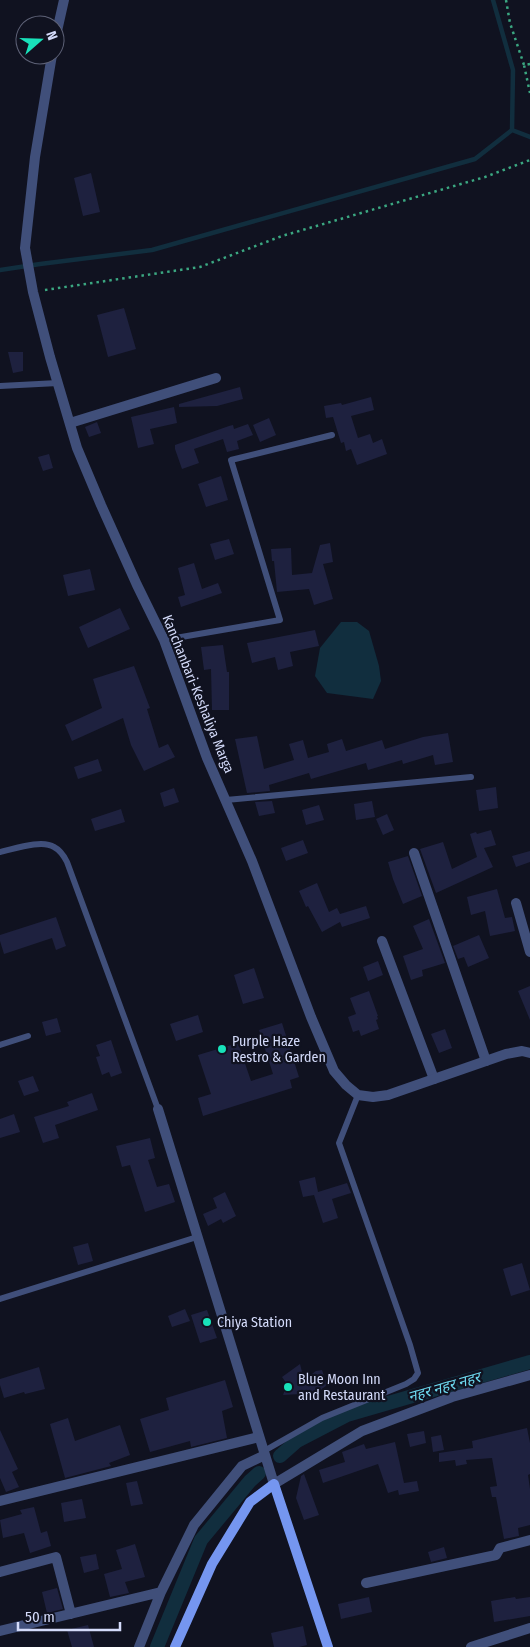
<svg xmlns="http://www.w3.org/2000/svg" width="530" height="1647" viewBox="0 0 530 1647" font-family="'Fira Sans Condensed','Noto Sans Devanagari',sans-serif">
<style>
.water{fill:#112e3e}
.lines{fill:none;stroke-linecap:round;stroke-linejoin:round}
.stream{stroke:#112e3e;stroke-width:4.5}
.canal{stroke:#112e3e;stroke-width:14}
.building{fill:#1e213f}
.path{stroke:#3ba781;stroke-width:2.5;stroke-dasharray:2.5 4;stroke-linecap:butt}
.service{stroke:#404f7a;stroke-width:6}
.minor{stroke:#404f7a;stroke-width:10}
.tertiary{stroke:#404f7a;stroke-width:10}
.secondary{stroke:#7596f0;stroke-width:10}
.poi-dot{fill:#18e2ba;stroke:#101220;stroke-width:2}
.labels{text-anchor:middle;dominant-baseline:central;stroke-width:4.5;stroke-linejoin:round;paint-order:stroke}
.street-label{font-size:14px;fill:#d4dbfa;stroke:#101220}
.poi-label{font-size:14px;fill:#d4dbfa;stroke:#101220;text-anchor:start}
.water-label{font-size:15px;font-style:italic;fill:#6dd9ef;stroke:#101220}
</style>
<rect width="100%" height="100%" fill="#101220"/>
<!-- water -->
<path class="water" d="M341,622h16l12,9 10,35 2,15 -8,18 -46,-6 -12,-17 5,-28z"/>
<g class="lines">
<!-- stream -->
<path class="stream" d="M512,130l18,7
M0,270l40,-6 112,-14 323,-91 37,-29 1,-60 -20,-70"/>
<!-- canal -->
<path class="canal" d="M280,1456l17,-15 50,-26 183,-53
M157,1647l44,-107 49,-59 9,-8"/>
</g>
<!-- building -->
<path class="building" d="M91,173l9,39 -17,4 -9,-38z
M124,308l12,41 -28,8 -11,-42z
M8,352h15v19l-10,2z
M240,387l3,12 -26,7 -38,1v-3z
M371,397l3,13 -23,6 7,22 12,-4 3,9 9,-4 5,15 -30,11 -6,-16 -5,2 -2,-9 -3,1 -8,-26 -7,1 -2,-12 17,-3 1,2z
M174,407l3,16 -27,6 4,15 -16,4 -7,-31z
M269,418l7,17 -16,7 -7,-17z
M97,422l4,11 -12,4 -4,-10z
M248,424l5,11 -16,6 2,8 -12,3 -4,-13 -29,10 5,14 -17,6 -7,-20v-4l54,-19 4,-1 1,4z
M49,454l4,14 -10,3 -5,-14z
M221,476l7,24 -22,7 -8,-23z
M229,539l5,15 -19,6 -5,-16z
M330,543l3,19 -10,2 10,35 -19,6 -5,-16 -32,3 -3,-31h-2l-1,-12 20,-1 1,27 20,-2 8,-28z
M194,563l8,26 16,-6 4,10 -41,14 -3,-10 7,-2 -7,-27z
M90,569l5,21 -27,6 -5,-21z
M120,608l10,21 -42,19 -9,-21z
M315,630l4,16 -29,6 3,14 -15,4 -3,-13 -23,6 -5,-20z
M223,645l4,27h2v38h-17l-1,-41 -7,1 -3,-23z
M134,666l16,42 -3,1 12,39 9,-4 7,13 -31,14 -13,-26 -8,-27 -51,23 -7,-16 37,-17 -9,-29z
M448,733l5,29 -18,3 -2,-10 -30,9 -1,-4 -34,10 -2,-7 -55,16 -2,-6 -40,12 1,6 -23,2 -12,-54 22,-3 7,33 30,-9 -5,-16 14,-4 5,18 21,-6 -2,-8 15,-5 4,12 36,-11 3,9 38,-12z
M98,759l4,12 -24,8 -4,-12z
M496,787l2,21 -19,3 -3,-21z
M174,788l5,14 -15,5 -4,-14z
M272,801l3,12 -16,3 -4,-14z
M372,801l3,16 -19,3 -2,-16z
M319,805l5,15 -18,5 -4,-15z
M121,809l4,13 -30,9 -4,-12z
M387,814l7,16 -11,5 -7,-16z
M491,830l5,15 -12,3 9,19 -57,26 -16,-44 23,-7 9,27 25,-12 -7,-23 6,-2 1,2z
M303,840l5,13 -22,8 -5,-13z
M530,851v11l-14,5 -4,-11z
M408,856l14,40 -19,8 -10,-25 -5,-17z
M317,883l12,29 8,-4 3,6 26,-8 4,12 -28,9 -2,-5 -18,10 -14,-26 -2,1 -7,-16z
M497,889l8,29 7,-1 3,14 -25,5 -5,-25 -14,4 -4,-18z
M56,917l10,29 -10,4 -4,-12 -48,16 -4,-13v-6z
M429,919l16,44 -23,7 1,6 -12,4 -8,-24 20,-7 -10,-23z
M479,935l10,23 -21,9 -4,-10 -6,2 -5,-13z
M378,961l5,14 -15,6 -5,-14z
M254,968l10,30 -21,6 -9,-29z
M530,986v34l-12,-29z
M369,991l9,25h-1l1,3 -2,1 3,9 -18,7 -2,-6 -6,2 -5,-15 8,-3 -6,-16z
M198,1015l5,17 -27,9 -6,-17z
M57,1018l4,14 -15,4 -4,-14z
M282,1023l17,54 -9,3 2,8 -89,28 -5,-18 13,-4 -13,-39 40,-12 13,38 22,-7 -14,-44z
M445,1029l7,19 -13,5 -8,-19z
M111,1040l11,33 -11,4 -2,-5 -7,3 -6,-18 4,-1 -4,-11z
M33,1076l6,15 -15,5 -6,-15z
M92,1093l6,17 -43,15 4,13 -16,5 -9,-26 35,-11 -2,-4z
M14,1114l6,18 -20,6v-19z
M150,1138l5,20 -7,2 9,27 12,-3 6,18 -30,10 -15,-47 -8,2 -6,-21z
M315,1177l3,15 29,-9 4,10 -19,6 6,19 -15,5 -9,-28 -11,2 -4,-16z
M225,1192l11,24 -13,7 -2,-4 -13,7 -5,-12 14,-6 -4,-10z
M88,1243l5,18 -15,4 -5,-18z
M522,1263l8,27 -19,6 -8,-27z
M185,1309l5,12 -18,6 -4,-11z
M207,1310l10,28 -17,5 -9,-28z
M300,1364l4,16 12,-9 6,-1 5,15 -10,8 -34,2 4,-11 -5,-7z
M39,1367l6,22 -20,5 -1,-2 -20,6 -4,-13v-6z
M225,1380l8,27 -11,4 5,27 -36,9 -1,-6 -40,11 -10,-33 29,-9 -3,-12z
M68,1418l7,23 45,-16 10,30 -21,8 2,3 -46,12 -15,-54z
M527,1428l3,15v31l-2,1 2,14v36l-12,3 1,8 -15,3 -8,-42h-4l-2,-10 7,-1 -5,-28 -26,2 1,4 -11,2 -1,-6 -16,2v-9l34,-5 -1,-7z
M0,1430l18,39 -6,3 7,15 -13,5 -6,-14z
M424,1431l2,12 -16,4 -3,-13z
M441,1435l3,15 -11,2 -2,-15z
M395,1442l9,41 13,-2 2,10 -20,4 -1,-5 -10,3 -10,-29 -55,19 -4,-13 26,-8 -3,-10 22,-8 2,5z
M304,1474l15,41 -15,5 -8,-22 5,-22z
M137,1481l6,23 -12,2 -5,-23z
M82,1499l4,19 -22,4 -3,-19z
M34,1507l7,26 6,-2 4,15 -21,7 -6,-20 -21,5 -3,-18 22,-6 -2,-4z
M135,1544l10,33 -20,5 4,11 -19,4 -6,-23 18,-5 -6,-19z
M444,1547l3,11 -16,4 -3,-10z
M96,1554l3,15 -15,4 -4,-16z
M57,1588l6,21 -16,4 -5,-21z
M369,1597l3,15 -31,7 -3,-15z
M515,1597l1,2 14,-2v19l-36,6 -3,-21z
M88,1625l6,22h-22l-5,-17z
M303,1626l4,19 -8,2h-25l-3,-14z"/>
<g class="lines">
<!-- path -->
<path class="path" d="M506,0l4,23 14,42
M530,64l-6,1 6,28
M45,290l155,-23 82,-31 203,-59 45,-17"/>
<!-- service -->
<path class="service" d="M0,386l58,-3
M164,640l116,-20 -49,-160 101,-25
M226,800l245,-23
M0,852c14,-3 42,-13 54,-5 6,3 10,9 13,15l91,247
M0,1045l28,-9
M0,1299l197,-62
M264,1451l58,-33 84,-34 8,-5 4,-6 -8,-28 -71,-202 19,-48"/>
<!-- minor -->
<path class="minor" d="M70,423l146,-45
M414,853l72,208
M516,903l14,49
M382,941l52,138
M158,1109l116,375
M0,1501l259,-64
M0,1572l56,-15 15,57
M366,1583l130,-28 4,-7 30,-8
M0,1631l161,-39
M139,1647l22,-55 33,-67 48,-59 23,-11
M471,1647l59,-19"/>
<!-- tertiary -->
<path class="tertiary" d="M55,40l9,-40
M52,55l-17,102 -10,91 8,44 17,65 27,91 24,57 36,80 27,55 43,118 45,103 59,156 23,54 12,14 12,10 15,2 15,-2 118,-41 16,-3 8,2
M274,1484l88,-53 90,-34 78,-22"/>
<!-- secondary -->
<path class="secondary" d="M175,1647l37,-83 38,-62 24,-18 54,163"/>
</g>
<!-- markers -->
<g class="poi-dot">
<circle cx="222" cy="1049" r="5"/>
<circle cx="207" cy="1322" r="5"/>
<circle cx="288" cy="1387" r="5"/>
</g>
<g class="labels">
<!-- street labels -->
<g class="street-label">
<text transform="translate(198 694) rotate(68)">Kanchanbari-Keshaliya Marga</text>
</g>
<!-- poi labels -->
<g class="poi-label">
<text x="232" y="1041">Purple Haze<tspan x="232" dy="16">Restro &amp; Garden</tspan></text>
<text x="217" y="1322">Chiya Station</text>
<text x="298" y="1379">Blue Moon Inn<tspan x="298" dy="16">and Restaurant</tspan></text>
</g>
<!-- water labels -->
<g class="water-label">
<text transform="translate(444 1387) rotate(-16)">नहर नहर नहर</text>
</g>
</g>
<!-- north arrow -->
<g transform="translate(40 40) rotate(70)"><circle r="24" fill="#101220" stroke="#5e6277"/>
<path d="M0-4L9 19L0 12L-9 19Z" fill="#18e2ba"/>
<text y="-8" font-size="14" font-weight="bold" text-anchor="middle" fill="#d4dbfa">N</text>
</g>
<!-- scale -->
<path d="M18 1622v8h102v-8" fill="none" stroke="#d4dbfa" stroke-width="2.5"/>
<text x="25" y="1622" font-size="15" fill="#d4dbfa" stroke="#101220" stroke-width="4" paint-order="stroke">50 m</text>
</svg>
